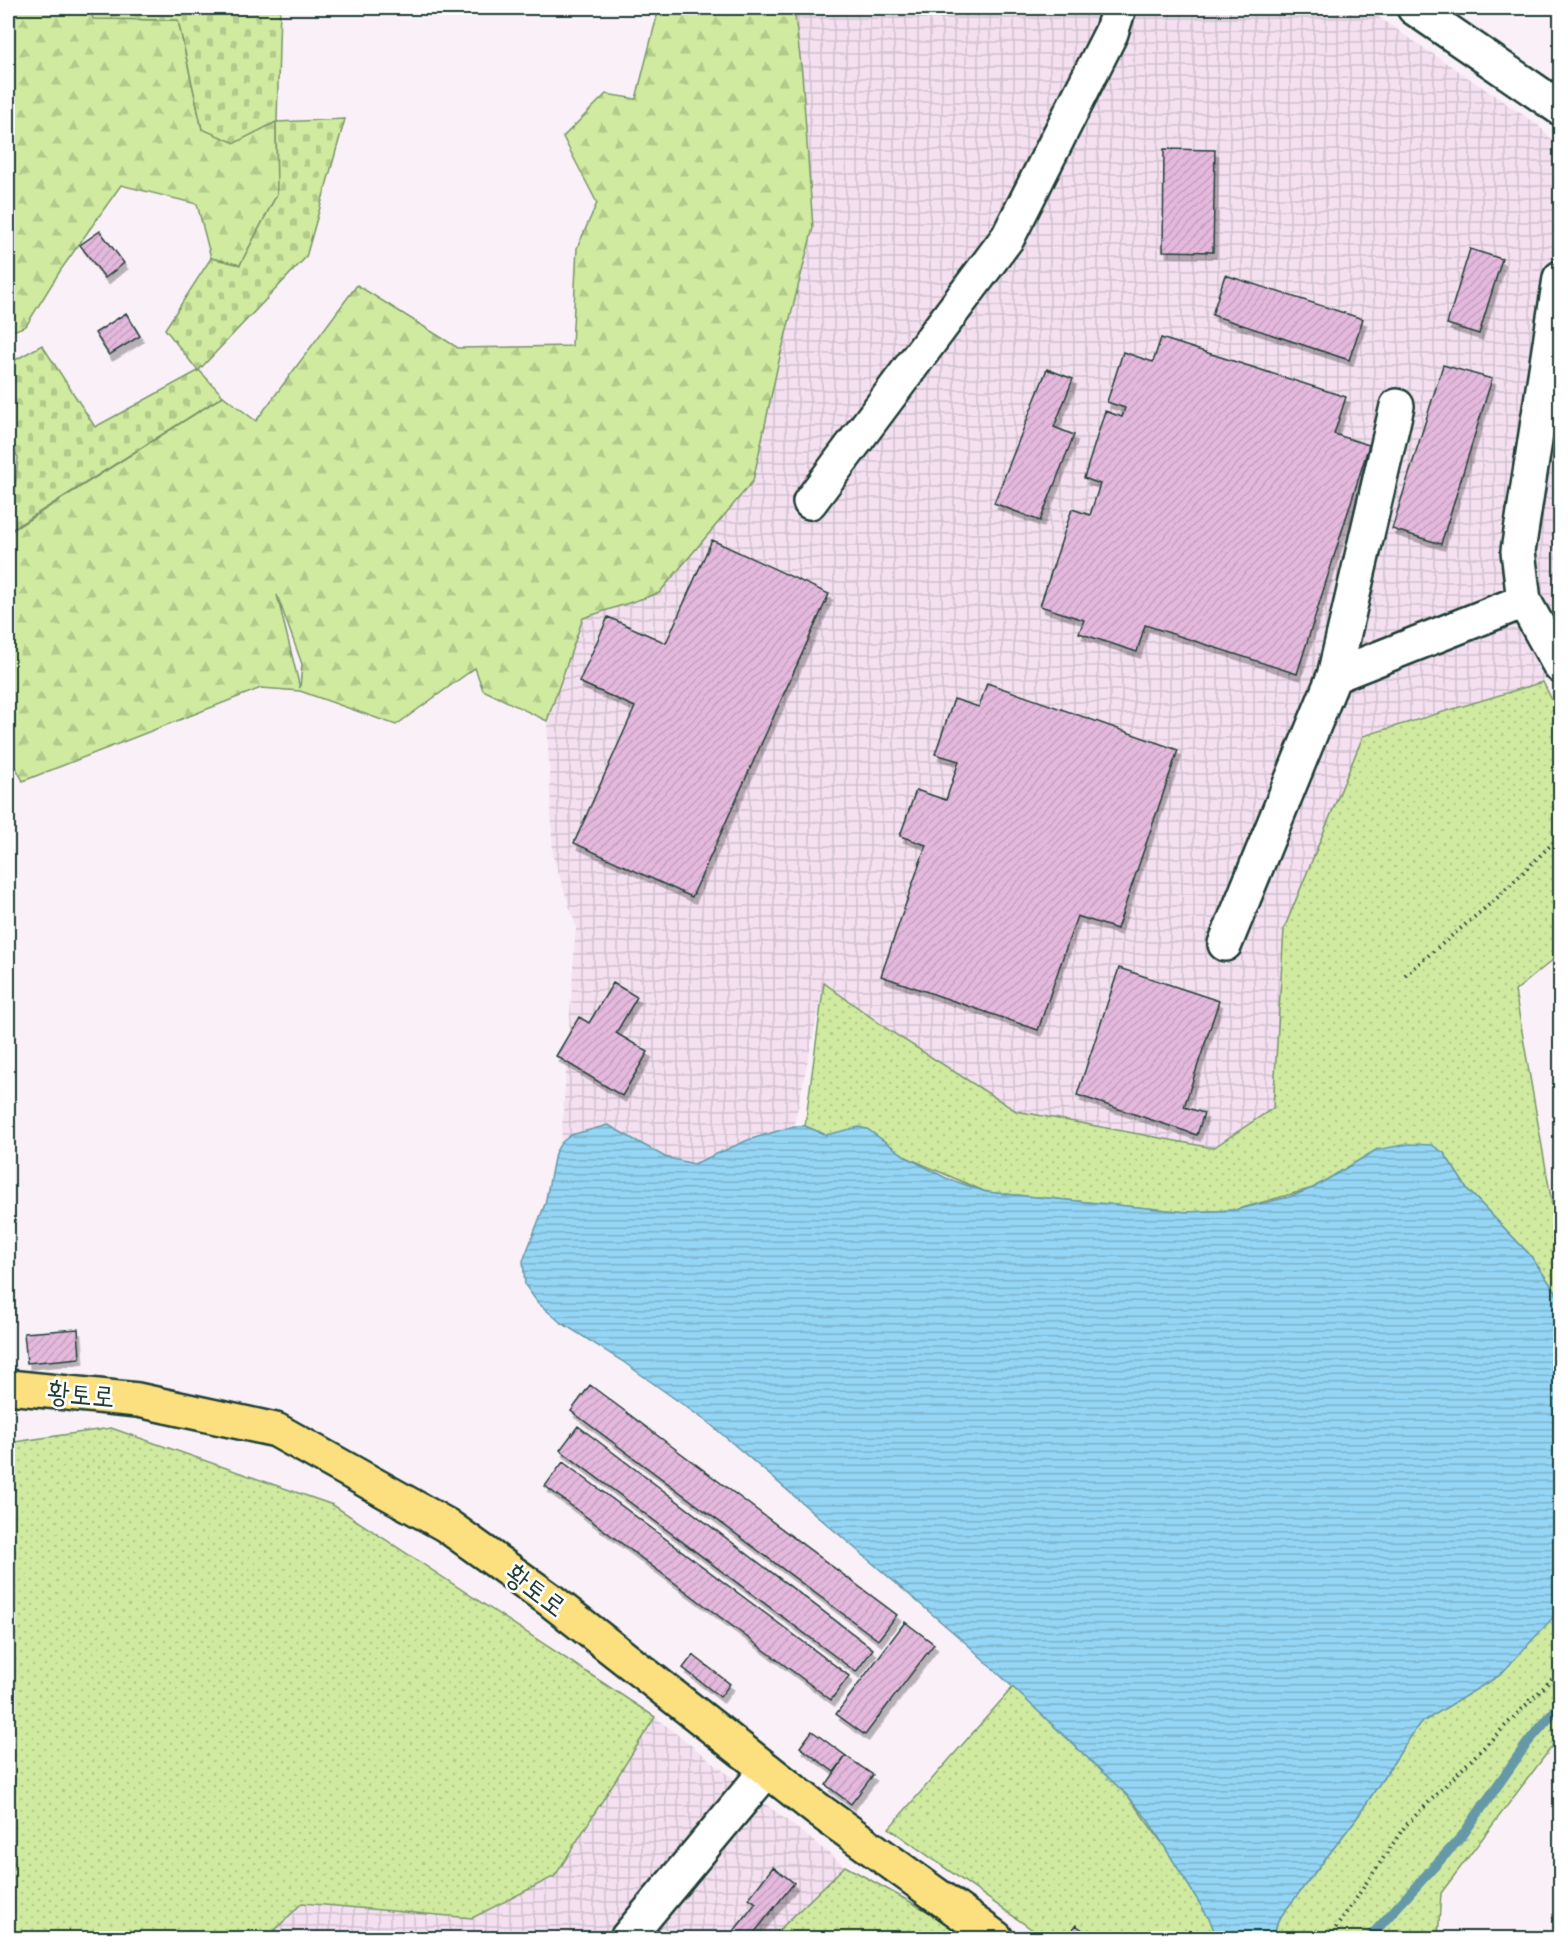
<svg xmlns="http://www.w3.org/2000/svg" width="1568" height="1946" viewBox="0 0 1568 1946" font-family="Caveat,'Poor Story',sans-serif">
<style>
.industrial{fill:url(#industrial-grid)}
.grass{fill:url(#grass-dots);stroke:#78946a;stroke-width:1.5}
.forest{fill:url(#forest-firs);stroke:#78946a;stroke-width:1.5;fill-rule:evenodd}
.cemetery{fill:url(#cemetery-stones);stroke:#78946a;stroke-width:1.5}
.water{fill:url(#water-rules);stroke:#6699a8;stroke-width:1.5}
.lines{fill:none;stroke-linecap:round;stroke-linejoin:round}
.stream{stroke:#6699a8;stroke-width:10}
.building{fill:url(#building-hatch);stroke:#1f3d34;stroke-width:1.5;filter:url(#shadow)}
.minor-casing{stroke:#1f3d34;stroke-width:38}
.major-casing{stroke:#1f3d34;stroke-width:38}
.path{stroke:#1f3d34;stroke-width:4;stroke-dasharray:1.5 4.5;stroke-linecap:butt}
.minor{stroke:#fff;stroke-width:33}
.major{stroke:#fce080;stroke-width:33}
.labels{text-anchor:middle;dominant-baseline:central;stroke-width:5;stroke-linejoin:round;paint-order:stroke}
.street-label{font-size:28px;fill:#1f3d34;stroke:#fff}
</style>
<defs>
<pattern id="industrial-grid" width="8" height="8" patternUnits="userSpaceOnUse" patternTransform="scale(1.5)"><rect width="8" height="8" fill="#f4e0f0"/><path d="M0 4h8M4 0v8" fill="none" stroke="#d1c1ce"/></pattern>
<pattern id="grass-dots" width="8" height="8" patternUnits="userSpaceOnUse" patternTransform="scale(1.5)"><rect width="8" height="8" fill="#d0eaa0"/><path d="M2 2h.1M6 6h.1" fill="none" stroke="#b2ca8a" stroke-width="1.8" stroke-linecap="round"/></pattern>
<pattern id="forest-firs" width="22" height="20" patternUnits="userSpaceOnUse" patternTransform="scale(1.5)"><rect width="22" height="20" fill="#d0eaa0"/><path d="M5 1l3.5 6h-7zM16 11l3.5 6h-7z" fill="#b2ca8a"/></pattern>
<pattern id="cemetery-stones" width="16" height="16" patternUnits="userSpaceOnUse" patternTransform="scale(1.5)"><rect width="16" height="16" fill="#d0eaa0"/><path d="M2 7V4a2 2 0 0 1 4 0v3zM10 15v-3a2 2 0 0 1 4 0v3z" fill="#b2ca8a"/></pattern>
<pattern id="water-rules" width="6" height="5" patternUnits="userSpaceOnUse" patternTransform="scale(1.5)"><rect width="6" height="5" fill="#95d6f6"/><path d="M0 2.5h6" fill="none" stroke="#79afc8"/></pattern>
<pattern id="building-hatch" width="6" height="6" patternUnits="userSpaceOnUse" patternTransform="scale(1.5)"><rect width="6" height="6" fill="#e5b9dd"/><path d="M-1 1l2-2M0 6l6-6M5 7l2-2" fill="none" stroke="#c4a0be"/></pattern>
<filter id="shadow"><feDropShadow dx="3.5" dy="6" stdDeviation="0" flood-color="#0004"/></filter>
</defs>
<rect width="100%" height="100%" fill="#faf1f8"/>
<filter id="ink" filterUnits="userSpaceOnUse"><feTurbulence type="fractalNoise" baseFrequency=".0167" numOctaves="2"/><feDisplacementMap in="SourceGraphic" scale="12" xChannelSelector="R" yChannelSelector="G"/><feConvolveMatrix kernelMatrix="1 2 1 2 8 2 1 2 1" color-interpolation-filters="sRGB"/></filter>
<g filter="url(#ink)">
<!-- industrial -->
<path class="industrial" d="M794,8h571l173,117 22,23v379l-17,155 -180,54 -79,193 -11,179 -60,40 -197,-37 -126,-80 -66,-48 -30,143 -46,14 -54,24 -29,-7 -57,-32 -37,10 -10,8 15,-217 -23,-69 -6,-136 36,-103 76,-25 94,-112 24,-112 25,-296z
M655,1717l190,149 -74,72h-504l34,-35 171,15 83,-42z"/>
<!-- grass -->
<path class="grass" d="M1543,682l17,34v238l-45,37 37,213 8,13v81l-30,-43 -62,-65 -24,-37 -68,-3 -63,38 -78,22 -48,2 -201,-20 -78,-34 -41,-29 -41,6 -21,-9 19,-143 66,48 126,80 197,37 60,-40 11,-179 79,-193z
M111,1428l222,77 322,212 -100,159 -83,42 -170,-15 -35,35h-259v-495z
M1560,1606v130l-119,157 -3,45h-165l5,-18 78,-101 63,-95 81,-49z
M1013,1687l115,109 39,54 43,70 7,18h-173l-155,-110z
M845,1866l131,72h-205z"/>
<!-- forest -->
<path class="forest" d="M8,8h82l4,11 84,1 24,109 74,-7 1,72 -37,71 -29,-7 -14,-54 -76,-19 -61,86 -34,55 -18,7z
M659,8h135l8,65 11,155 -36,141 -24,112 -94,112 -76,25 -36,103 -64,-31 -8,-22 -79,57 -96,-34 -39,-3 -238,93 -15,-28v-220l215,-137 33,25 101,-136 101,63 114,-2 5,-98 20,-45 -34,-66 43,-43 30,5zM277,595l25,69 -2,24z"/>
<!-- cemetery -->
<path class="cemetery" d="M90,8h190l-3,114 68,-3 -39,138 -107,113 24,26 -212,134 7,-73 -10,-14v-79l34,-19 53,82 103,-56 -33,-42 46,-71 29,7 37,-71 -1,-72 -41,21 -33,-14 -24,-109 -85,-1z"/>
<!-- water -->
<path class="water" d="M608,1125l57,32 29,7 54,-24 46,-14h11l21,9 33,-8 8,2 41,29 38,20 40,14 201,20 48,-2 54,-13 24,-9 63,-38 33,-6 23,1 12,8 24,37 62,65 30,43v312l-60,65 -81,49 -63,95 -78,101 -5,18h-56l-7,-18 -62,-100 -20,-24 -160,-151 -258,-221 -88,-63 -62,-39 -22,-19 -13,-18 -2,-24 22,-57 10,-51 6,-10 10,-8z"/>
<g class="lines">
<!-- stream -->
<path class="stream" d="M1369,1938l93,-102 66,-94 32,-37"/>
</g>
<!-- building -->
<path class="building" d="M1164,149l51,1 -2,102 -50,-1z
M100,231l24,32 -19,15 -25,-33z
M1470,249l32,10 -23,75 -32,-10z
M1225,275l138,44 -14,41 -137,-45z
M126,313l14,23 -31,19 -14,-22z
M1161,338l185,59 -12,37 35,11 -72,229 -152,-49 -8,27 -58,-19 5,-13 -44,-14 32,-97 18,6 10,-31 -16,-6 21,-67 17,6 3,-9 -18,-6 16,-50 30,10z
M1443,365l49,14 -51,165 -49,-15z
M1047,369l26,10 -19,48 20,8 -34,86 -46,-18z
M712,540l117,54 -137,303 -118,-54 61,-136 -56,-25 29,-65 58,26z
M987,683l191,67 -61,179 -40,-13 -39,114 -157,-54 45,-131 -26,-9 16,-46 30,10 13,-39 -24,-7 19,-55 25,8z
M1119,968l100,33 -35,106 20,6 -7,22 -120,-40z
M613,983l24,14 -21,36 32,19 -26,44 -66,-40 23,-39 10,6z
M78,1329l2,29 -53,5 -3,-30z
M590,1385l307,230 -19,25 -307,-229z
M578,1426l295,223 -17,23 -296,-222z
M563,1462l286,214 -18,24 -286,-214z
M905,1622l29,22 -69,91 -29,-21z
M693,1655l37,29 -10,13 -37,-29z
M812,1731l34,25 -12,16 -34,-25z
M846,1756l27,19 -22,29 -25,-19z
M773,1867l21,16 -44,55h-8l-9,-6 23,-29 -7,-5z
M1076,1925l17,13h-27z"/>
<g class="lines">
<defs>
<path id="minor" d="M1414,8l146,100
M1560,278l-42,273 6,50 36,65
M810,502l198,-265 103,-204 8,-25
M1334,676l63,-270
M1225,944l109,-268 190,-75
M627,1938l140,-168"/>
<path id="major" d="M8,1387l130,13 138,30 170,95 103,74 268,210 179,129"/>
</defs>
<!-- minor casing -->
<use href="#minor" class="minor-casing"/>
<!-- major casing -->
<use href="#major" class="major-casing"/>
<!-- path -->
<path class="path" d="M1405,975l91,-76 64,-63
M1329,1938l76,-112 155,-155"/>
<!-- minor -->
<use href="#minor" class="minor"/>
<!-- major -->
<use href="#major" class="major"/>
</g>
</g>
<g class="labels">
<!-- street labels -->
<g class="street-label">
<text transform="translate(81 1394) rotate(5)">황토로</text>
<text transform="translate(536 1590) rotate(37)">황토로</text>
</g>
</g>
<!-- margin -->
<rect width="1568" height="1946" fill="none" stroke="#fff" stroke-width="30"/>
<rect x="15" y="15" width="1538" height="1916" fill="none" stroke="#1f3d34" stroke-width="2" filter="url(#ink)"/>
</svg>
